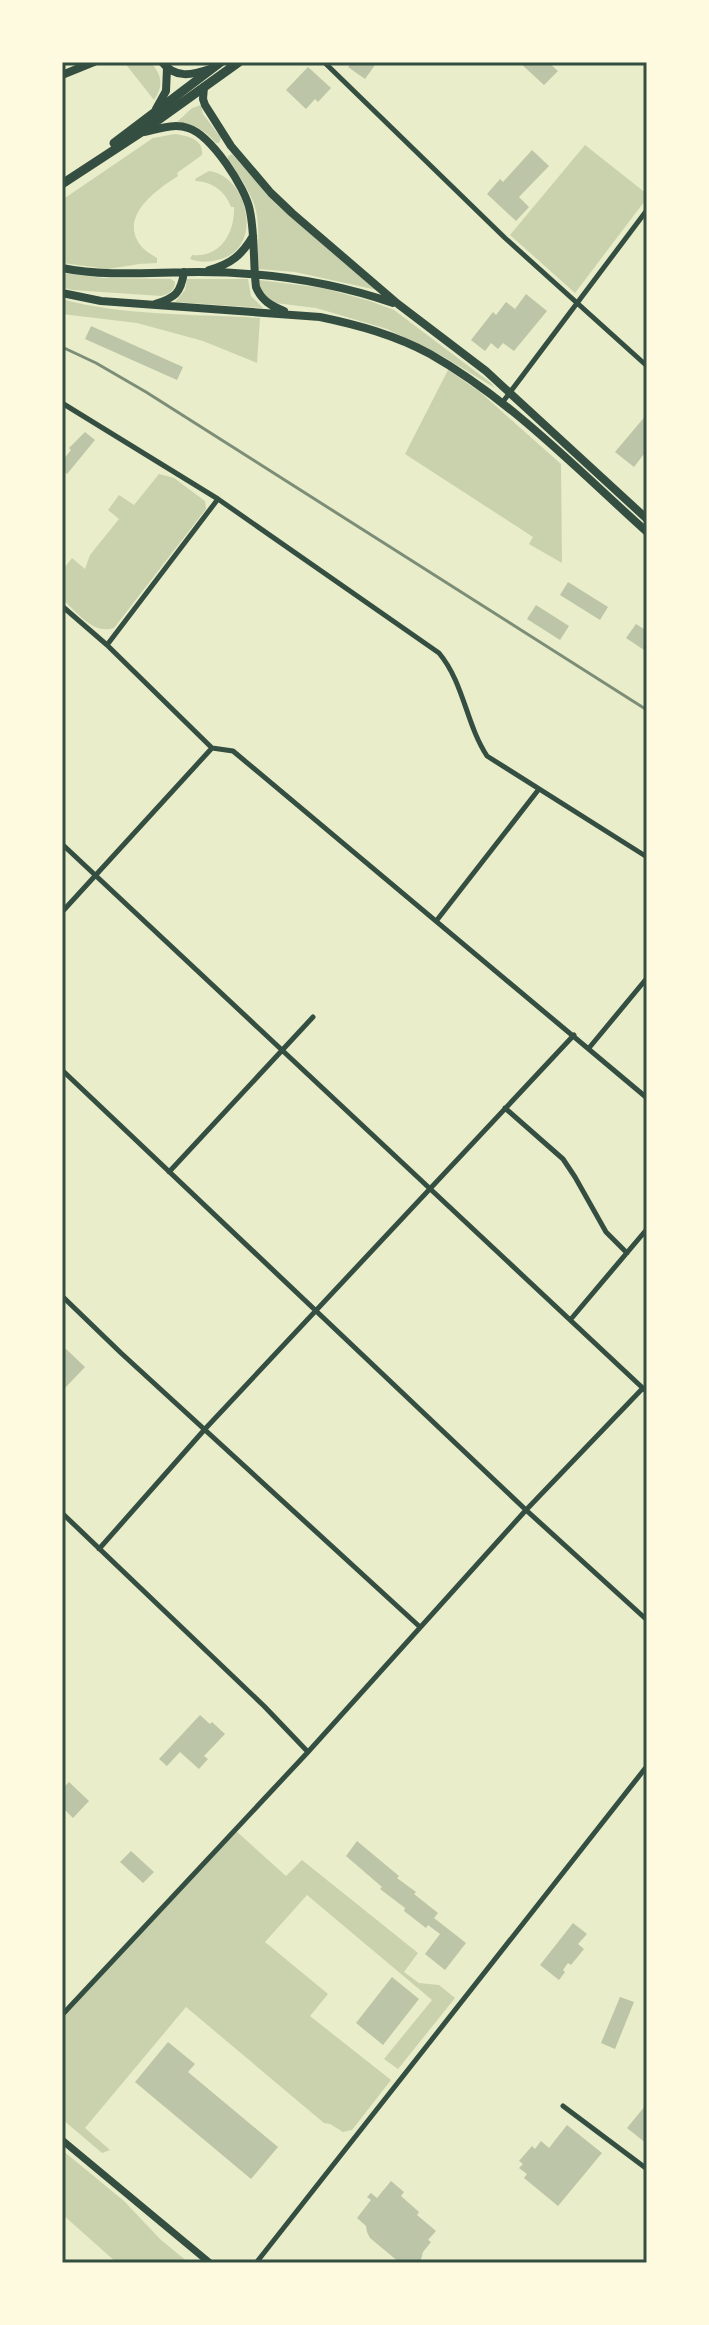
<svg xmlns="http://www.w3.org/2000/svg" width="709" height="2325" viewBox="0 0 709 2325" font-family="Helvetica,sans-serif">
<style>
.green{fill:#cad2ad}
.building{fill:#bcc5a7}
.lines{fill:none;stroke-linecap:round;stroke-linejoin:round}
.minor{stroke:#344e41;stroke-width:5}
.secondary{stroke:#344e41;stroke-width:7}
.primary{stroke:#344e41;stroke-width:8}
.trunk{stroke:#344e41;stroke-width:9}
.rail{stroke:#7c8e77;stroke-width:3}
.neatline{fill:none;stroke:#344e41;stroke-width:3}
</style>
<rect width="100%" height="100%" fill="#e9edc9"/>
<!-- green -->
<path class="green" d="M124,62h26c12,12 14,24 4,38z
M201,105l2,9 18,24 -2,5h-3c-11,-13 -22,-19 -39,-21l15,-14z
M175,134c12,2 29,5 27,21l-25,18 1,3c-22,14 -60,41 -37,70 4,5 11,9 16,12v5l-18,1 -31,5 -46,-6v-63l91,-62z
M585,145l62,49v4l-72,95 -65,-58z
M232,154l44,50 101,86 -82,-18 -37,-3c-1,-20 3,-45 -4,-65 -6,-16 -16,-30 -26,-45v-3z
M209,171c39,5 55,76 12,88 -10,3 -21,4 -31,0l2,-4c29,3 43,-23 42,-48h-3c-6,-16 -18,-25 -35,-26l-1,-2z
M62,273l42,5 67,1 4,3c0,9 -6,12 -14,14l-89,-6 -10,-3z
M187,279h61l3,17 12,12 -88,-6 10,-12z
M259,280l64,8 47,13 24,9 97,73 4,5 -51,-31 -57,-28 -71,-21 -41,-5 -12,-7 -5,-15z
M62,299c60,17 135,15 198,19l-3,45 -54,-22 -66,-18 -75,-9z
M448,370l32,22 81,72 1,99 -33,-19 4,-7 -128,-83z
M159,474l15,4 31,23 1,8 -92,119c-21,7 -37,-16 -52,-29v-28l10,-13 13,11 5,-14 29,-36 -11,-9 11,-15 15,10z
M235,1830l51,46 16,-16 116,93 -14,19 15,11 20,2 16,13 -57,71 -14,-10 48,-59 -125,-105 -42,47 63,52 -18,22 81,64 -39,50 -9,2 -13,-8 -6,-1 -138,-116 -101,121 25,22 -8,3 -40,-34v-104z
M62,2150l62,51 36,38 29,24h-72l-55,-49z"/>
<!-- building -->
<path class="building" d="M352,62h19l4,3 -10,14 -17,-12z
M519,62h29l10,9 -14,14z
M308,67l23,21 -13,14 -3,-3 -9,10 -20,-19z
M532,150l17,16 -30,31 10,10 -13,14 -29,-27 13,-15 3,3z
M526,294l21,17 -33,40 -11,-8 -5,6 -7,-6 -6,8 -14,-11 22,-28 3,3 10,-13 9,7z
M91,326l92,41 -6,13 -92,-41z
M647,414v36l-13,17 -19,-15z
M85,432l10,8 -28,34 -5,-4v-9l9,-11 -2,-2z
M568,582l40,25 -8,13 -40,-25z
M536,605l33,21 -9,14 -33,-21z
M636,624l11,7v21l-21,-14z
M66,1349l19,18 -23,24v-38z
M200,1715l10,9 2,-2 13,12 -21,22 4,3 -9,10 -19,-17 -13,14 -8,-7z
M69,1782l20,19 -16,17 -11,-11v-18z
M357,1841l42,35 -2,2 19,14 -2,2 24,19 -4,5 32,25 -21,27 -20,-16 15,-20 -12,-9 -2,3 -22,-17 1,-3 -25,-19 2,-2 -36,-31z
M131,1851l23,21 -11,11 -23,-21z
M573,1923l14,11 -9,10 6,5 -13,16 -3,-2 -5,7 2,2 -6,8 -19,-15z
M392,1977l27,22 -36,46 -27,-22z
M620,1997l14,5 -19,47 -14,-6z
M168,2042l27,22 -7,8 90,75 -27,32 -116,-97z
M645,2106l2,2v36l-20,-16z
M567,2125l35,28 -44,53 -34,-28 3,-4 -8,-6 4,-4 -4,-3 13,-15 3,3 6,-8 8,7z
M391,2181l13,11 -3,4 18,16 -2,3 19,16 -8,9 3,2 -8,10 -3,11h-20l-30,-25 -3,-6 -1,-6 -9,-8 14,-18 -4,-3 4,-4 6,5z"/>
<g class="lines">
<!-- minor -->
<path class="minor" d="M324,62l181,176 142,128
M62,403l156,96 221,154c25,30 27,71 48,103l160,101
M502,403l145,-193
M62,606l45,39 105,103 21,3 414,347
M107,645l111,-146
M62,844l585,548
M62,912l150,-164
M437,920l102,-131
M589,1048l58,-70
M62,1070l464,440 121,110
M505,1108l58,51 12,18 31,55 21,21
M169,1172l144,-155
M62,1296l59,57 299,274
M571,1319l76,-90
M62,1513l202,193 44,46
M99,1549l106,-120 369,-394
M62,2015l246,-263 218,-242 117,-122
M563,2106l84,63
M256,2263l391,-497"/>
<!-- secondary -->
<path class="secondary" d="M62,2140l148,123"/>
<!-- primary -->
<path class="primary" d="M162,62c13,17 30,13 48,7
M62,75l32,-13
M204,87l-1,12 2,6 26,41 40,47 21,20 106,91 88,67 161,148
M156,109l10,-18 1,-23
M144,132c14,-3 30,-9 44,-4 23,7 58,60 62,83 5,25 3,51 6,76 5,13 15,19 28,24
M62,268c44,9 91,4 136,4 68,0 131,9 195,31
M209,270c22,-6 33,-15 44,-34
M62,293l39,8 219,16c38,8 75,18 110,37 81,46 148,116 217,178
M155,304c20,-6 26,-11 29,-32"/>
<!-- trunk -->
<path class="trunk" d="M114,143l107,-81
M62,184l78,-51 99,-71"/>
<!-- rail -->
<path class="rail" d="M62,347l34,16 50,29 501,318"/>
</g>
<!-- border -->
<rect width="709" height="2325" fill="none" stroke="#fefae0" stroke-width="128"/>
<rect x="64" y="64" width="581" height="2197" class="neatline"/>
</svg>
